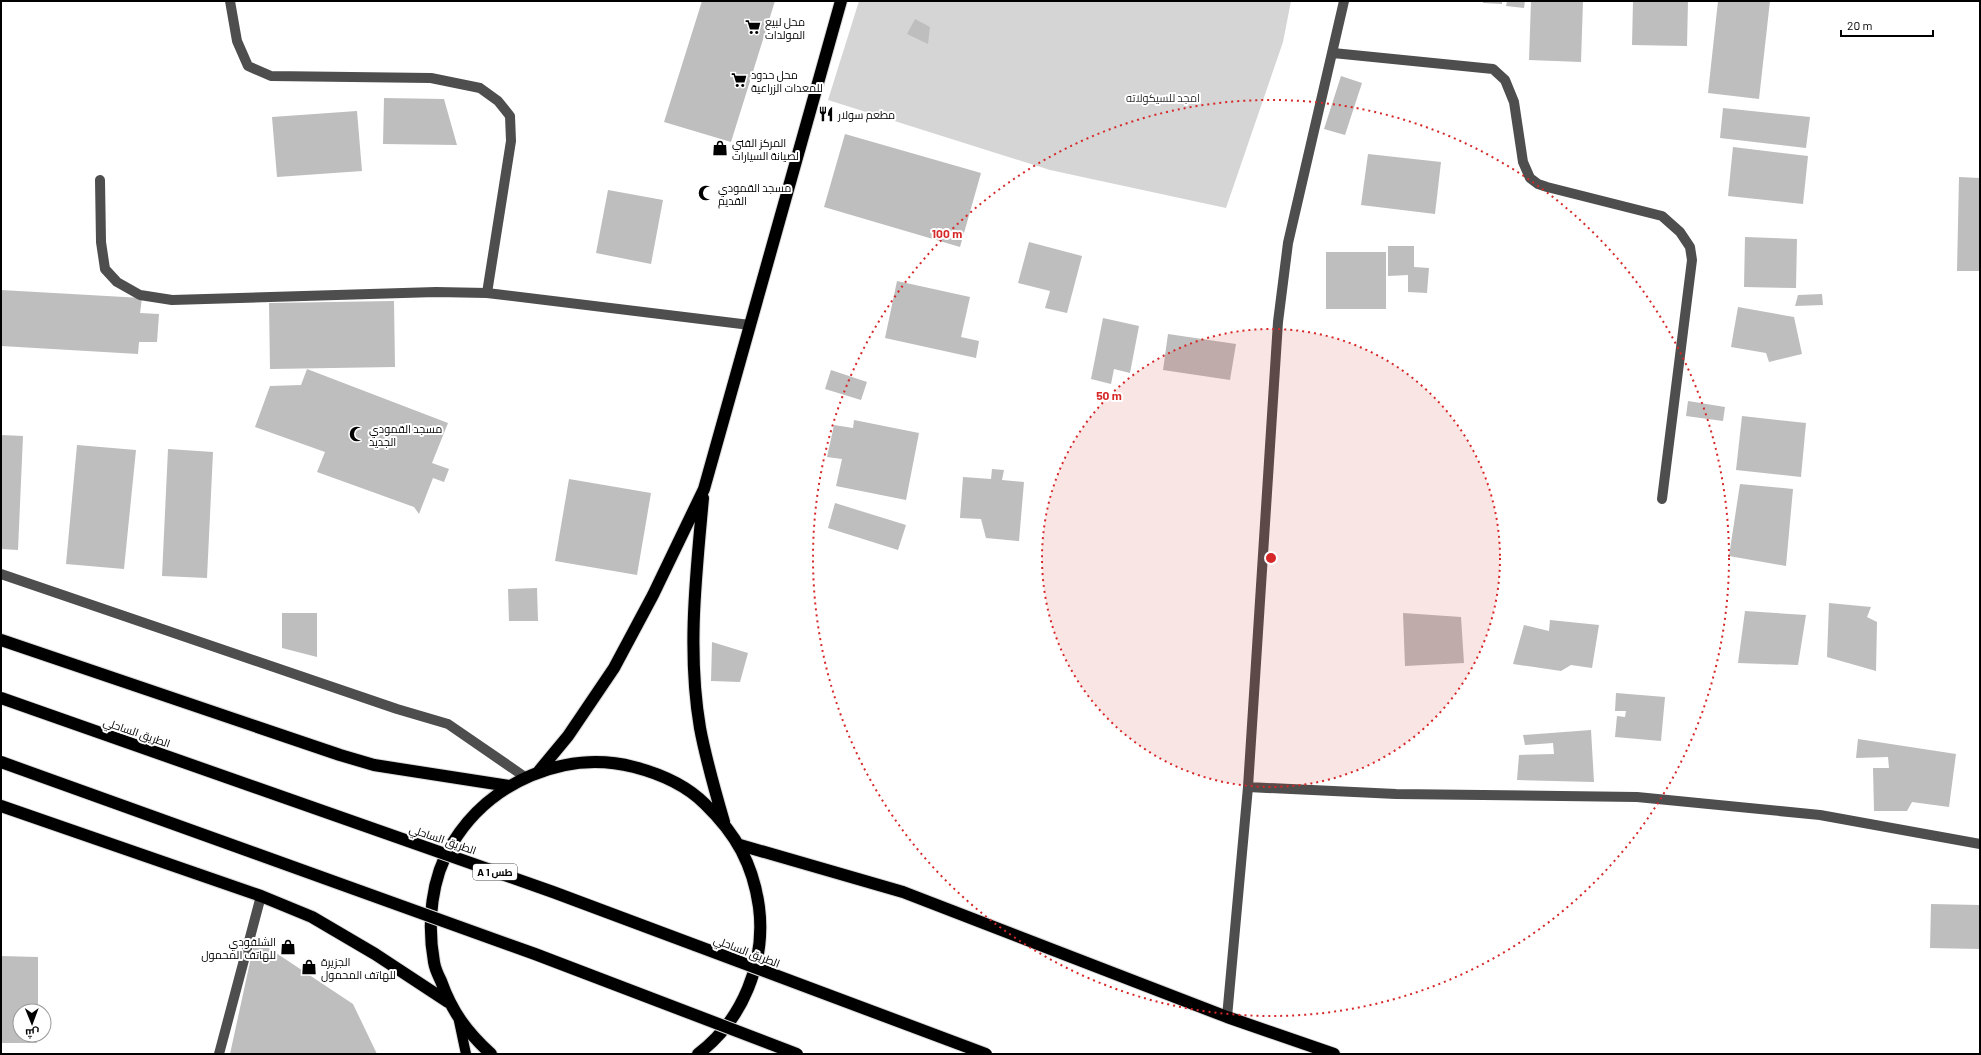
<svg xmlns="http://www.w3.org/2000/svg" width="1981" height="1055" viewBox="0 0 1981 1055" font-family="Barlow,Cairo,sans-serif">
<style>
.green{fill:#d5d5d5}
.building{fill:#bebebe}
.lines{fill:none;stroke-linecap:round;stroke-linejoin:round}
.major-casing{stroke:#dbdbdb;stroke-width:12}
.highway-casing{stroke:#dbdbdb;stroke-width:14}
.minor{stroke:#4e4e4e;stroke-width:10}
.major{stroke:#000;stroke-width:10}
.highway{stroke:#000;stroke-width:12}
.highway-bridge-casing{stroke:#dbdbdb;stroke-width:14;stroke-linecap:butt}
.highway-bridge{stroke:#000;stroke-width:12}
.ring{fill:none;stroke:#d62828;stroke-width:2;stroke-dasharray:2 4}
.labels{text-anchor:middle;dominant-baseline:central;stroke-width:4;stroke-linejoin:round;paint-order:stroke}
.shield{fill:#fff;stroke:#4c4c4c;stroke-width:1}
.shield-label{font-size:10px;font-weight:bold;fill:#000}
.poi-label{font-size:11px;fill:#000;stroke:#fff;text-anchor:start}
.park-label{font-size:11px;fill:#2c2c2c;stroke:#fff}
.street-label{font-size:11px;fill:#000;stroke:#fff}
.centre{fill:#d62828;stroke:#fff;stroke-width:2}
.ring-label{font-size:12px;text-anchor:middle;font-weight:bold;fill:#d62828;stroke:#fff;stroke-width:4;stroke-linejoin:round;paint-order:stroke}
</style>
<rect width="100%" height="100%" fill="#fff"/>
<!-- green -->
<path class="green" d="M859,1h432l-8,41 -57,166 -176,-38 -222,-70z"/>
<!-- building -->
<path class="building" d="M702,1h73l-44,141 -67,-20z
M1483,1h19v3l-19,-1z
M1507,1h18l-1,7 -18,-2z
M1531,1h52l-2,61 -52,-2z
M1633,1h55l-1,45 -55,-1z
M1718,1h52l-11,98 -51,-6z
M915,19l15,8 -2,17 -21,-10z
M1341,76l21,7 -17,52 -21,-6z
M384,98l60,1 13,46 -74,-1z
M1723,108l87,9 -4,31 -86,-10z
M357,111l5,60 -85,6 -5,-60z
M845,134l136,39 -21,74 -136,-40z
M1733,147l75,9 -5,48 -75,-8z
M1368,154l73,8 -6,52 -74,-9z
M1959,177l21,1v93h-23z
M608,190l55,10 -12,64 -55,-11z
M1745,237l52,2 -1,49 -52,-1z
M1029,242l53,14 -15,57 -22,-5 5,-17 -32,-8z
M1388,246h26v21l15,1 -2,25 -19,-1v-17l-20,1z
M1326,252h60v57h-60z
M897,281l73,16 -9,40 18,4 -3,17 -91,-20z
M1,290l141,8 -2,15 19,1 -2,28h-18l-1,12 -137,-8z
M1822,294l1,11 -28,1 3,-11z
M394,301l1,66 -125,2 -1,-66z
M1738,307l56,10 8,37 -33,8 -3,-9 -35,-6z
M1103,318l36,8 -9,47 -16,-4 -3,15 -20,-5z
M1168,334l68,10 -6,36 -67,-10z
M307,369l141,54 -16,40 17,6 -5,13 -11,-4 -14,36 -5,-7 -97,-35 8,-20 -70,-25 15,-41 31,-1z
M831,370l36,12 -6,18 -36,-11z
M1688,401l37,6 -2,14 -37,-5z
M1742,416l64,7 -5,54 -65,-7z
M854,420l65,13 -13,67 -70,-14 6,-27 -15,-2 7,-32 19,3z
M1,435l22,1 -5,114 -17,-1z
M77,445l59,5 -12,119 -58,-5z
M168,449l45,3 -6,126 -45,-2z
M992,469l12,1 -2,10 22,2 -5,59 -33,-3 -5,-19 -21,-1 3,-41 28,2z
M569,479l82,14 -14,82 -82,-14z
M1740,484l53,5 -7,77 -57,-10z
M835,503l71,22 -8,25 -70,-22z
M537,588l1,33h-29l-1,-32z
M1829,603l42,4 -4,10 10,5 -1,49 -49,-14z
M1745,611l61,4 -8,50 -60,-2z
M282,613h35v44l-35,-9z
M1403,613l58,4 3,46 -59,3z
M1550,620l49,5 -7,43 -21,-3 -10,6 -48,-7 11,-39 25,6z
M712,642l36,11 -8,29 -29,-1z
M1616,693l49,4 -4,44 -46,-4 2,-21 8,1 1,-6h-11z
M1591,730l3,52 -77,-2 2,-25 35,-1 -1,-11 -28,2 -2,-10z
M1858,739l98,15 -7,53 -37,-5 -5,9h-33l-1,-43h16l-1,-11 -32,1z
M1931,904l49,1v44l-50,-1z
M255,939l98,65 24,50h-147z
M1,956l37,1v54h-18v24h17v8h-36z"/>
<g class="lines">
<defs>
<path id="major" d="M459,1021l7,33"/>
<path id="highway" d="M703,498c-7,77 -16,154 -3,230 6,32 15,63 24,94
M1,640l339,115 34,10 135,21
M539,771l29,-35 46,-68 39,-73 51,-106 137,-488
M1,806l260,90 51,21 63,37 73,48
M740,845l163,47 324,125 107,37
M491,1054c-24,-22 -39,-42 -50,-73 -3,-6 -6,-12 -7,-19 -7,-39 -3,-84 18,-118 37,-62 113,-95 182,-77 27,7 52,18 71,37 31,30 48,60 54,103 7,55 -16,113 -61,147"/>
</defs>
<!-- major casing -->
<use href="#major" class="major-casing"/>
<!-- highway casing -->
<use href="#highway" class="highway-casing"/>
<!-- minor -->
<path class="minor" d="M230,1l7,40 11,25 23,10 160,2 49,10 18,13 12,15 1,25 -24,152
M1333,53l160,16 12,11 9,22 9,60 7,16 8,6 9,3 115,29 18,16 10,15 2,13 -30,239
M100,180l1,62 4,27 12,13 23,13 32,5 264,-8 51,1 263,32
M1,574l396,135 51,15 77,53
M1248,787l148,7 241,3 183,18 160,29
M1227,1017l21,-230 30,-465 10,-79 56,-242
M219,1054l42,-158"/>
<!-- major -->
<use href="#major" class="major"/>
<!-- highway -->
<use href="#highway" class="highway"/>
<defs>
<path id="highway-bridge" d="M1,698l552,194 433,162
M1,762l534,192 262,100"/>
</defs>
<!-- highway-bridge casing -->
<use href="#highway-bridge" class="highway-bridge-casing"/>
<!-- highway-bridge -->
<use href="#highway-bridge" class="highway-bridge"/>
</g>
<!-- distance rings -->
<circle cx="1271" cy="558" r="229" fill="#d62828" fill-opacity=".12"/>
<g class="ring">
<circle cx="1271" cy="558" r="229"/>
<circle cx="1271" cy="558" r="458"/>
</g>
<!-- icons -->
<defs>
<symbol id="supermarket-bare" viewBox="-9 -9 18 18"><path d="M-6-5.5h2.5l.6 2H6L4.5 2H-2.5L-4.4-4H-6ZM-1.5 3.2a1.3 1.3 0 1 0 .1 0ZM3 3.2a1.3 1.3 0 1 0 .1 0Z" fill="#000" stroke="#fff" stroke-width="2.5" paint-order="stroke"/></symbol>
<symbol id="restaurant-bare" viewBox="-9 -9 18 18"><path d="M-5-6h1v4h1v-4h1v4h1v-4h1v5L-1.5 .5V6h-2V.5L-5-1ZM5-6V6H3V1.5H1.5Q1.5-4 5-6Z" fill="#000" stroke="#fff" stroke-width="2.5" paint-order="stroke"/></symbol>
<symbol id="shop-bare" viewBox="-9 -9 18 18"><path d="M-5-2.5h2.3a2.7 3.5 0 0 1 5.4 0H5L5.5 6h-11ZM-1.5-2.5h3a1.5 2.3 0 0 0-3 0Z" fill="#000" stroke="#fff" stroke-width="2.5" paint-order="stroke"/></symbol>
<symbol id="mosque-bare" viewBox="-9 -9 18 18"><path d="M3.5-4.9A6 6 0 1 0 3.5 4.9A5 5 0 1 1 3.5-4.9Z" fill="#000" stroke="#fff" stroke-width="2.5" paint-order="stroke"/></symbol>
</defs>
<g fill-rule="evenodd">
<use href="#supermarket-bare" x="742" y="16" width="22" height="22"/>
<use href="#supermarket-bare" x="728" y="69" width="22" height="22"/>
<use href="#restaurant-bare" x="815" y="103" width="22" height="22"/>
<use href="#shop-bare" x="709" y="137" width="22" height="22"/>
<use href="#mosque-bare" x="695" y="182" width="22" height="22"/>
<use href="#mosque-bare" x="346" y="423" width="22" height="22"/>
<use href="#shop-bare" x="277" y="936" width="22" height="22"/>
<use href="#shop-bare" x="298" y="956" width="22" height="22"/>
</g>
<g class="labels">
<!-- shield labels -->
<rect class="shield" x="473" y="864" width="44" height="16" rx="3"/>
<g class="shield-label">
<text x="495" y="872">A 1 طس</text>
</g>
<!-- poi labels -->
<g class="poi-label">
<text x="765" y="21">محل لبيع<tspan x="765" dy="13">المولدات</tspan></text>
<text x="751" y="74">محل حدود<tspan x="751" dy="13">للمعدات الزراعية</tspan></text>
<text x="838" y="114">مطعم سولار</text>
<text x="732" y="142">المركز الفني<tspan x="732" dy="13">لصيانة السيارات</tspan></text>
<text x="718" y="187">مسجد القمودي<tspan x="718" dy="13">القديم</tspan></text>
<text x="369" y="428">مسجد القمودي<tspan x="369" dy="13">الجديد</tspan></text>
<text x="276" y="941" text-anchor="end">الشلفودي<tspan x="276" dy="13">للهاتف المحمول</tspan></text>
<text x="321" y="961">الجزيرة<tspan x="321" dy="13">للهاتف المحمول</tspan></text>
</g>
<!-- park labels -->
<g class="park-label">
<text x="1163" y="97">امجد للسيكولاته</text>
</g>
<!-- street labels -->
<g class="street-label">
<text transform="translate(137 732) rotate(19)">الطريق الساحلي</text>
<text transform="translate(443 839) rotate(19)">الطريق الساحلي</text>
<text transform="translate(747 951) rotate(21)">الطريق الساحلي</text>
</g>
</g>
<circle cx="1271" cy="558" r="6" class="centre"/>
<g class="ring-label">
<text x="947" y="238">100 m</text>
<text x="1109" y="400">50 m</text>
</g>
<!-- border -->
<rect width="1981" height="1055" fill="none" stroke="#000000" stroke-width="4"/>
<!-- north arrow -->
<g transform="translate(32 1023) rotate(179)"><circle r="19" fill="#ffffff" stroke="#999999"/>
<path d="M0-3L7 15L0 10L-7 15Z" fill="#000000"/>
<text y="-6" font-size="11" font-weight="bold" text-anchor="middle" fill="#000000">ش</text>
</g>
<!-- scale -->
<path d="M1841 30v6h92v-6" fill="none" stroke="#000000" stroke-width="2"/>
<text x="1847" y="30" font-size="12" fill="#000000" stroke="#ffffff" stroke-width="3" paint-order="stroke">20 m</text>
</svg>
